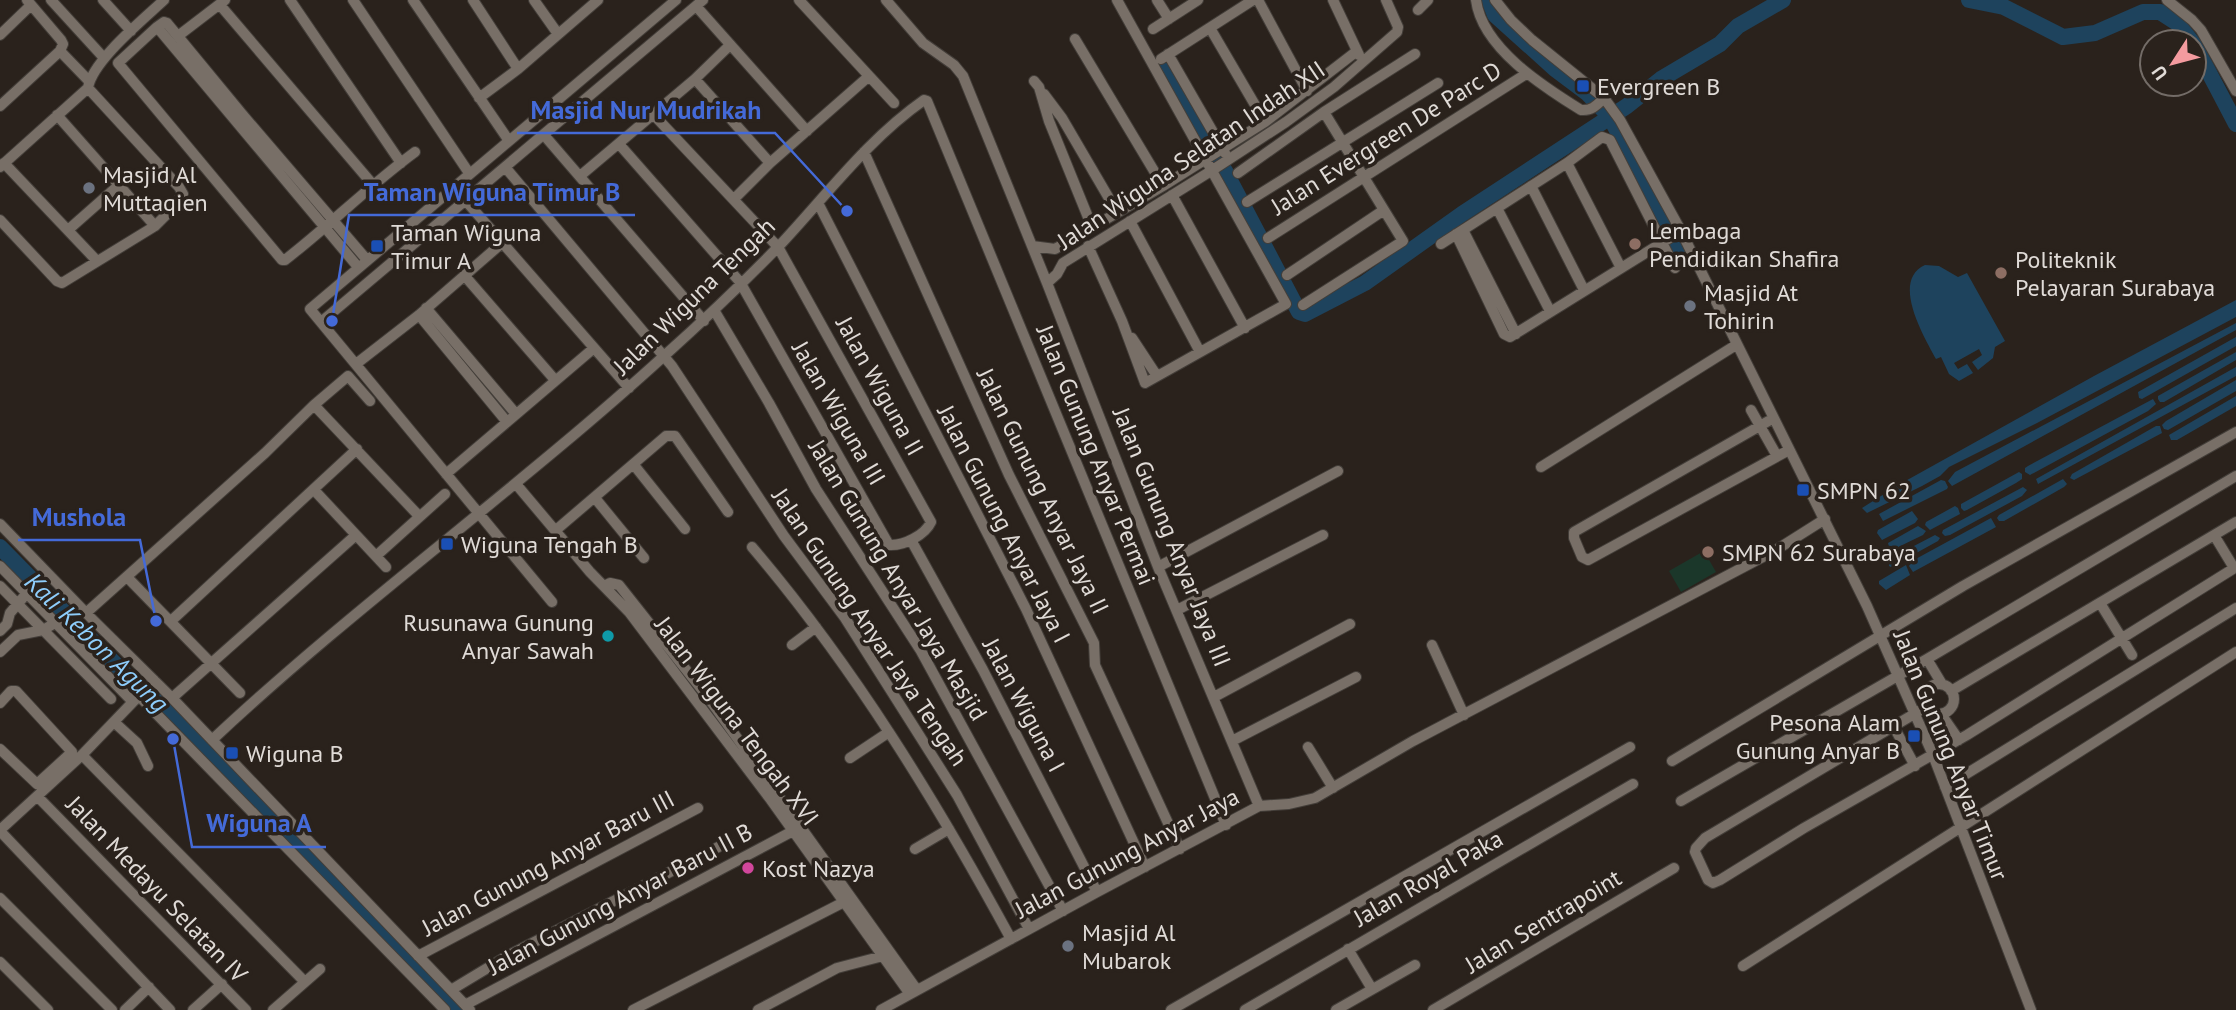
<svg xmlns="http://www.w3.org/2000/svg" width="2236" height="1010" viewBox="0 0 2236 1010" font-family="'PT Sans',sans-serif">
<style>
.green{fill:#1b372a}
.water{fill:#1e435d}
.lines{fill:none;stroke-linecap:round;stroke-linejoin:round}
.river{stroke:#1e435d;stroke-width:16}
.minor-casing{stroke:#433e39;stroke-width:12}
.minor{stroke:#786f67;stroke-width:10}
.transit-dot{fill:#1a4fb4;stroke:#2a221c;stroke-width:2.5}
.worship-dot{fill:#6b7280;stroke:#2a221c;stroke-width:2.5}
.education-dot{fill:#8d6e63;stroke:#2a221c;stroke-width:2.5}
.culture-dot{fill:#0f9aa8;stroke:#2a221c;stroke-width:2.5}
.hotel-dot{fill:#d1479c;stroke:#2a221c;stroke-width:2.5}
.labels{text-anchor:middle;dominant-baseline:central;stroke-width:7;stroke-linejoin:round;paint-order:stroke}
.poi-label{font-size:24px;fill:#e0dbd7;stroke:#2a221c;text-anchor:start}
.street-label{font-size:24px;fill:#e0dbd7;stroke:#2a221c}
.water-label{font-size:26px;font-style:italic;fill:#8ecdfb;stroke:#2a221c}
.leader{fill:none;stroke:#446ad8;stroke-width:2.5}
.callout-dot{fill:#446ad8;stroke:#2a221c;stroke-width:2.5}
.callout-label{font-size:26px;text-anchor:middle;font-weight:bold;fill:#446ad8;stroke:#2a221c;stroke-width:7;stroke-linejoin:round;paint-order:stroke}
</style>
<rect width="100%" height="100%" fill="#2a221c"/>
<!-- green -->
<path class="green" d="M1704,551l12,21 -35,20 -12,-21z"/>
<!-- water -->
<path class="water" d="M1925,265l14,1 19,11 9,-4 38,68 -10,6 -2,11 -15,12 -6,-8 10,-7 -3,-6 -25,14 4,6 9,-5 6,9 -14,8 -10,-7 -8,-17 -5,2c-11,-21 -46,-78 -11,-94z
M2236,300v17l-199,106 -88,44 -9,9 -18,10 -55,27 -5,-5 38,-24 194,-108z
M2236,323v7l-284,156 -4,-5 7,-9z
M2236,337v9l-94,53 -3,-1 -1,-6z
M2236,352v8l-72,42h-4l-2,-3v-3z
M2236,367v9l-198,108 -2,-5z
M2236,380v11l-68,39 -4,-1 -2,-4 4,-4z
M2236,396v10l-59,34h-6l-2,-5z
M2153,399l3,5 -8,7 -118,64 -5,-3v-4l3,-2z
M2156,426h4l2,7 -88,47 -4,-2 2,-4z
M2019,472l3,2v5l-6,4 -49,27 -3,1 -3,-3v-4z
M2063,479l4,5 -3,3 -60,34h-5l-2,-3 2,-3z
M1941,480l4,1 3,6 -1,2 -64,32 -4,-7z
M2023,487l4,3 -5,6 -72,39 -5,1 -3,-3 1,-3z
M1955,506l3,2 2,6 -30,16 -5,-5 1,-3z
M1912,511l6,8 -3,4 -33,17 -5,-7 1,-3z
M1991,518l5,9 -83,45 -4,-6 3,-5z
M1918,526l8,5 -3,4 -33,16 -2,-8z
M1935,535l5,3 -2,3 -47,26 -2,-1v-7z
M1906,565l4,10 -24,15 -7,-6v-3z"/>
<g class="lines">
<!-- river -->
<path class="river" d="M1489,0l6,15 60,54 32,24 23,24 70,133
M1969,0l35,7 59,30 32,-4 48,-21h17l17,11 15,19
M2194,44l42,80
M1164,67l61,104 74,141 6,2 60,-31 97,-69 165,-108 34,-27 59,-35 18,-18 45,-26
M0,547l138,140 21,15 209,214 88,94"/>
<defs>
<path id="minor" d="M27,0l34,40 2,4 -3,7 29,30
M51,0l53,58
M103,0l28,31
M290,0l111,163
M353,0l116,173
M413,0l96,141
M473,0l45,69
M534,0l24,34
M799,0l95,103
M886,0l37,43 31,22 9,11 84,207 111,284 101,239
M1157,0l12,19
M1258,0l49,91
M1333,0l26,55
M1476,0c6,48 68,87 105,110 11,1 16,-5 23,-12
M1495,0l16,20 21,20 72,58 16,22 61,111 186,375 66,149 98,255
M2167,0l25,20 9,10 35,61
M220,5l154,181
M696,6l111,125
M1418,10l10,-10
M157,27l201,240
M1210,28l55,94
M1153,29l45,-29
M0,35l31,-30
M178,36l47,-36
M1075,39l88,147
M1168,54l57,99
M1161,59l92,-59
M695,79l75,84
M1034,81l5,6 10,34 43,106
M1044,94l18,24 55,94
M479,98l39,-29 80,-69
M0,106l60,-55
M57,115l98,111
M544,135l160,186
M619,144l121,138 149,263c15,1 36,-10 42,-23l-153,-275 -125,-133
M864,152l145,323 85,168 1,22 85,184
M4,163l93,98
M1567,163l54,105
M0,167l88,-79c4,-27 56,-69 76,-88
M505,167l167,199 112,170 61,82 112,177 72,134
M1238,173l86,-61 91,-58
M580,176l115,-97 35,-34
M1531,186l53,104
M1172,195l73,133
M734,199l36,-36 98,-86
M466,201l163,187
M1247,202l191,-119
M818,203l208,406 119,258
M1497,208l53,103
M0,220l57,61 5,2 93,-57 15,-15 13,-17 -4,-7 -91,-99
M1130,221l70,131
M68,230l51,-45
M1463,230l53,104
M1456,234l48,100 6,3 171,-106
M1268,238l258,-164
M1441,244l126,-81 35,-26 8,3 65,128
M1032,246l23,3 108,-63 102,-64 92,-71
M1088,246l34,75 23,62 141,-79 -169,-304
M367,260l-125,-146 -75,-91 -3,-1 -7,5 -39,36 164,197h3c45,-35 85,-75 130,-108
M464,275l91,105
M1287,275l97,-65
M1047,283l10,-9 6,-11 148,-92 75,-49 48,-35 63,-55 1,-5 -12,-27
M1303,305l100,-64 -79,-129
M426,308l90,106
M714,310l55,93 47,86 105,162 142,260
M419,315l88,107
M321,322l382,-322
M1132,338l25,38
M356,364l63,-49 83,-72
M314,405l34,-29 22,25
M1751,410l26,46
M1772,419l-198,113v6l8,19 6,3 201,-110
M634,465l51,64
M1541,467l195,-122
M446,474l148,-126
M516,484l74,88 39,40 142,188 139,194
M315,491l71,76
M595,498l49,60
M0,524l86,89 86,85 298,312
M556,530l110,-94h9l53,76
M2214,535l20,33
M911,540l72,130 114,222
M752,547c102,120 184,254 259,392
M376,556l69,-62
M0,566l133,136
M1158,567l180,-96
M127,577l113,116
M0,586l111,113
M604,586l6,-3 9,2 91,115 207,290
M552,602l-242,-293 366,-309
M2100,603l32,52
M1177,610l146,-75
M86,613l179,-160 49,-48 105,111
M171,621l186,-172
M0,631l7,-7 3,-11 17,-20
M792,645l24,-18
M1432,645l32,70
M0,652l18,-17 25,-5 12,-7
M1927,659l15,25
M1924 699a15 15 0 1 1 30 0a15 15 0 1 1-30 0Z
M1951,691l285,-169
M139,696l306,314
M1214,697l136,-73
M172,698l184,-163
M0,703l11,-12h5l56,61 -35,32 -37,-35
M1926,707l-221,131 -9,10 -1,4 13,28 5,3 7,-3 84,-52 163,-93 269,-168
M1941,714l18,26
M114,722l23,21 11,23
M1894,727l21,39
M212,740c144,-135 306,-251 452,-384 39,-35 78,-72 115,-110 47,-50 88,-106 145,-146l3,1 299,724
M1232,741l124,-64
M1308,747l25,41
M82,755l222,226
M850,758l39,-26
M1672,761l291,-175 273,-154
M1945,787l291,-179
M38,797l208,213
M1681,801l246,-142 309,-183
M0,830l82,-75 72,-75
M0,831l170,179
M915,849l34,-20
M0,898l112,112
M1348,949l24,40
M418,956l280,-148
M0,962l48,48
M1743,966l493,-314
M451,990l58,-35 219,-113
M465,1005l328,-174
M125,1010l24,-23
M193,1010l29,-26
M273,1010l47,-41
M633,1010l211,-108
M758,1010l79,-42 46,-12
M881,1010l216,-118 162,-86 30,-2 26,-6 98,-57 363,-191 49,-31
M1171,1010l459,-263
M1245,1010l388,-226
M1336,1010l79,-45
M1433,1010l241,-142"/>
</defs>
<!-- minor casing -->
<use href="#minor" class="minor-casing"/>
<!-- minor -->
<use href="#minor" class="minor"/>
</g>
<!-- markers -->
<g class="transit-dot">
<rect x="1576" y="79" width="14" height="14" rx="3.5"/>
<rect x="370" y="239" width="14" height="14" rx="3.5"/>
<rect x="1796" y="483" width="14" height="14" rx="3.5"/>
<rect x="440" y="537" width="14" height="14" rx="3.5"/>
<rect x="1907" y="729" width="14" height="14" rx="3.5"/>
<rect x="225" y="746" width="14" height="14" rx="3.5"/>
</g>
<g class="worship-dot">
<circle cx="89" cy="188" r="7"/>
<circle cx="1690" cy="306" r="7"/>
<circle cx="1068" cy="946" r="7"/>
</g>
<g class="education-dot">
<circle cx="1635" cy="244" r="7"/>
<circle cx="2001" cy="273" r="7"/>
<circle cx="1708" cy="552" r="7"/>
</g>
<circle class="culture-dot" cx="608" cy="636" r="7"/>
<circle class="hotel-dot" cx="748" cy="868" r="7"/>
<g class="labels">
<!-- poi labels -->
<g class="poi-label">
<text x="1597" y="86">Evergreen B</text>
<text x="103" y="174">Masjid Al<tspan x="103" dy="28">Muttaqien</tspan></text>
<text x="1649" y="230">Lembaga<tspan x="1649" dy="28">Pendidikan Shafira</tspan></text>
<text x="391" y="232">Taman Wiguna<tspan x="391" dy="28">Timur A</tspan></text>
<text x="2015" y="259">Politeknik<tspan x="2015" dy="28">Pelayaran Surabaya</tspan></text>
<text x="1704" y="292">Masjid At<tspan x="1704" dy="28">Tohirin</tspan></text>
<text x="1817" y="490">SMPN 62</text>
<text x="461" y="544">Wiguna Tengah B</text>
<text x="1722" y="552">SMPN 62 Surabaya</text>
<text x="594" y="622" text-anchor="end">Rusunawa Gunung<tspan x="594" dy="28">Anyar Sawah</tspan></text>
<text x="1900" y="722" text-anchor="end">Pesona Alam<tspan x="1900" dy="28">Gunung Anyar B</tspan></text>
<text x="246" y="753">Wiguna B</text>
<text x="762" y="868">Kost Nazya</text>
<text x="1082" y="932">Masjid Al<tspan x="1082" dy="28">Mubarok</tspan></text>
</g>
<!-- street labels -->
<g class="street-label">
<text transform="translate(1386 138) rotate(-32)">Jalan Evergreen De Parc D</text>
<text transform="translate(1191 155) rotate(-34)">Jalan Wiguna Selatan Indah XII</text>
<text transform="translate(694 296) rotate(-44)">Jalan Wiguna Tengah</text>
<text transform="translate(880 386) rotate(61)">Jalan Wiguna II</text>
<text transform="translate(839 413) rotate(60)">Jalan Wiguna III</text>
<text transform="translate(1096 455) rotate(68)">Jalan Gunung Anyar Permai</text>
<text transform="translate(1043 491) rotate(64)">Jalan Gunung Anyar Jaya II</text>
<text transform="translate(1004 524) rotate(63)">Jalan Gunung Anyar Jaya I</text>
<text transform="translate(1172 537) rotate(68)">Jalan Gunung Anyar Jaya III</text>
<text transform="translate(898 580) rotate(59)">Jalan Gunung Anyar Jaya Masjid</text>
<text transform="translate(870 627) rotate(56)">Jalan Gunung Anyar Jaya Tengah</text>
<text transform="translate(1024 705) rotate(62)">Jalan Wiguna I</text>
<text transform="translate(737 721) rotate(53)">Jalan Wiguna Tengah XVI</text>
<text transform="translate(1951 755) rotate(68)">Jalan Gunung Anyar Timur</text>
<text transform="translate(1127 853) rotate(-28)">Jalan Gunung Anyar Jaya</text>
<text transform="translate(548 863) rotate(-28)">Jalan Gunung Anyar Baru III</text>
<text transform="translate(1428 878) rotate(-30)">Jalan Royal Paka</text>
<text transform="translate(157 889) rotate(46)">Jalan Medayu Selatan IV</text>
<text transform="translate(620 899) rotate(-28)">Jalan Gunung Anyar Baru II B</text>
<text transform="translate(1543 921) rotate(-31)">Jalan Sentrapoint</text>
</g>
<!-- water labels -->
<g class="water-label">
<text transform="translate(97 642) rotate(44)">Kali Kebon Agung</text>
</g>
</g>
<!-- callouts -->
<path class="leader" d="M847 211L775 133H517M332 321L349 215H635M156 621L140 540H18M173 739L192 847H326"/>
<g class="callout-dot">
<circle cx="847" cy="211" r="7"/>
<circle cx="332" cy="321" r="7"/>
<circle cx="156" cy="621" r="7"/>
<circle cx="173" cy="739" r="7"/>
</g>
<g class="callout-label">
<text x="646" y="119">Masjid Nur Mudrikah</text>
<text x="492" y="201">Taman Wiguna Timur B</text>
<text x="79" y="526">Mushola</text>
<text x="259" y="832">Wiguna A</text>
</g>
<!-- north arrow -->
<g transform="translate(2173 63) rotate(234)"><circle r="33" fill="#2a221c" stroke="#736c67" stroke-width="2"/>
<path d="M0-5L12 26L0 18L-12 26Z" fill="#f49b9f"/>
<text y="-10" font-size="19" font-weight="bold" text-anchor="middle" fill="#e0dbd7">U</text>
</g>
</svg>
